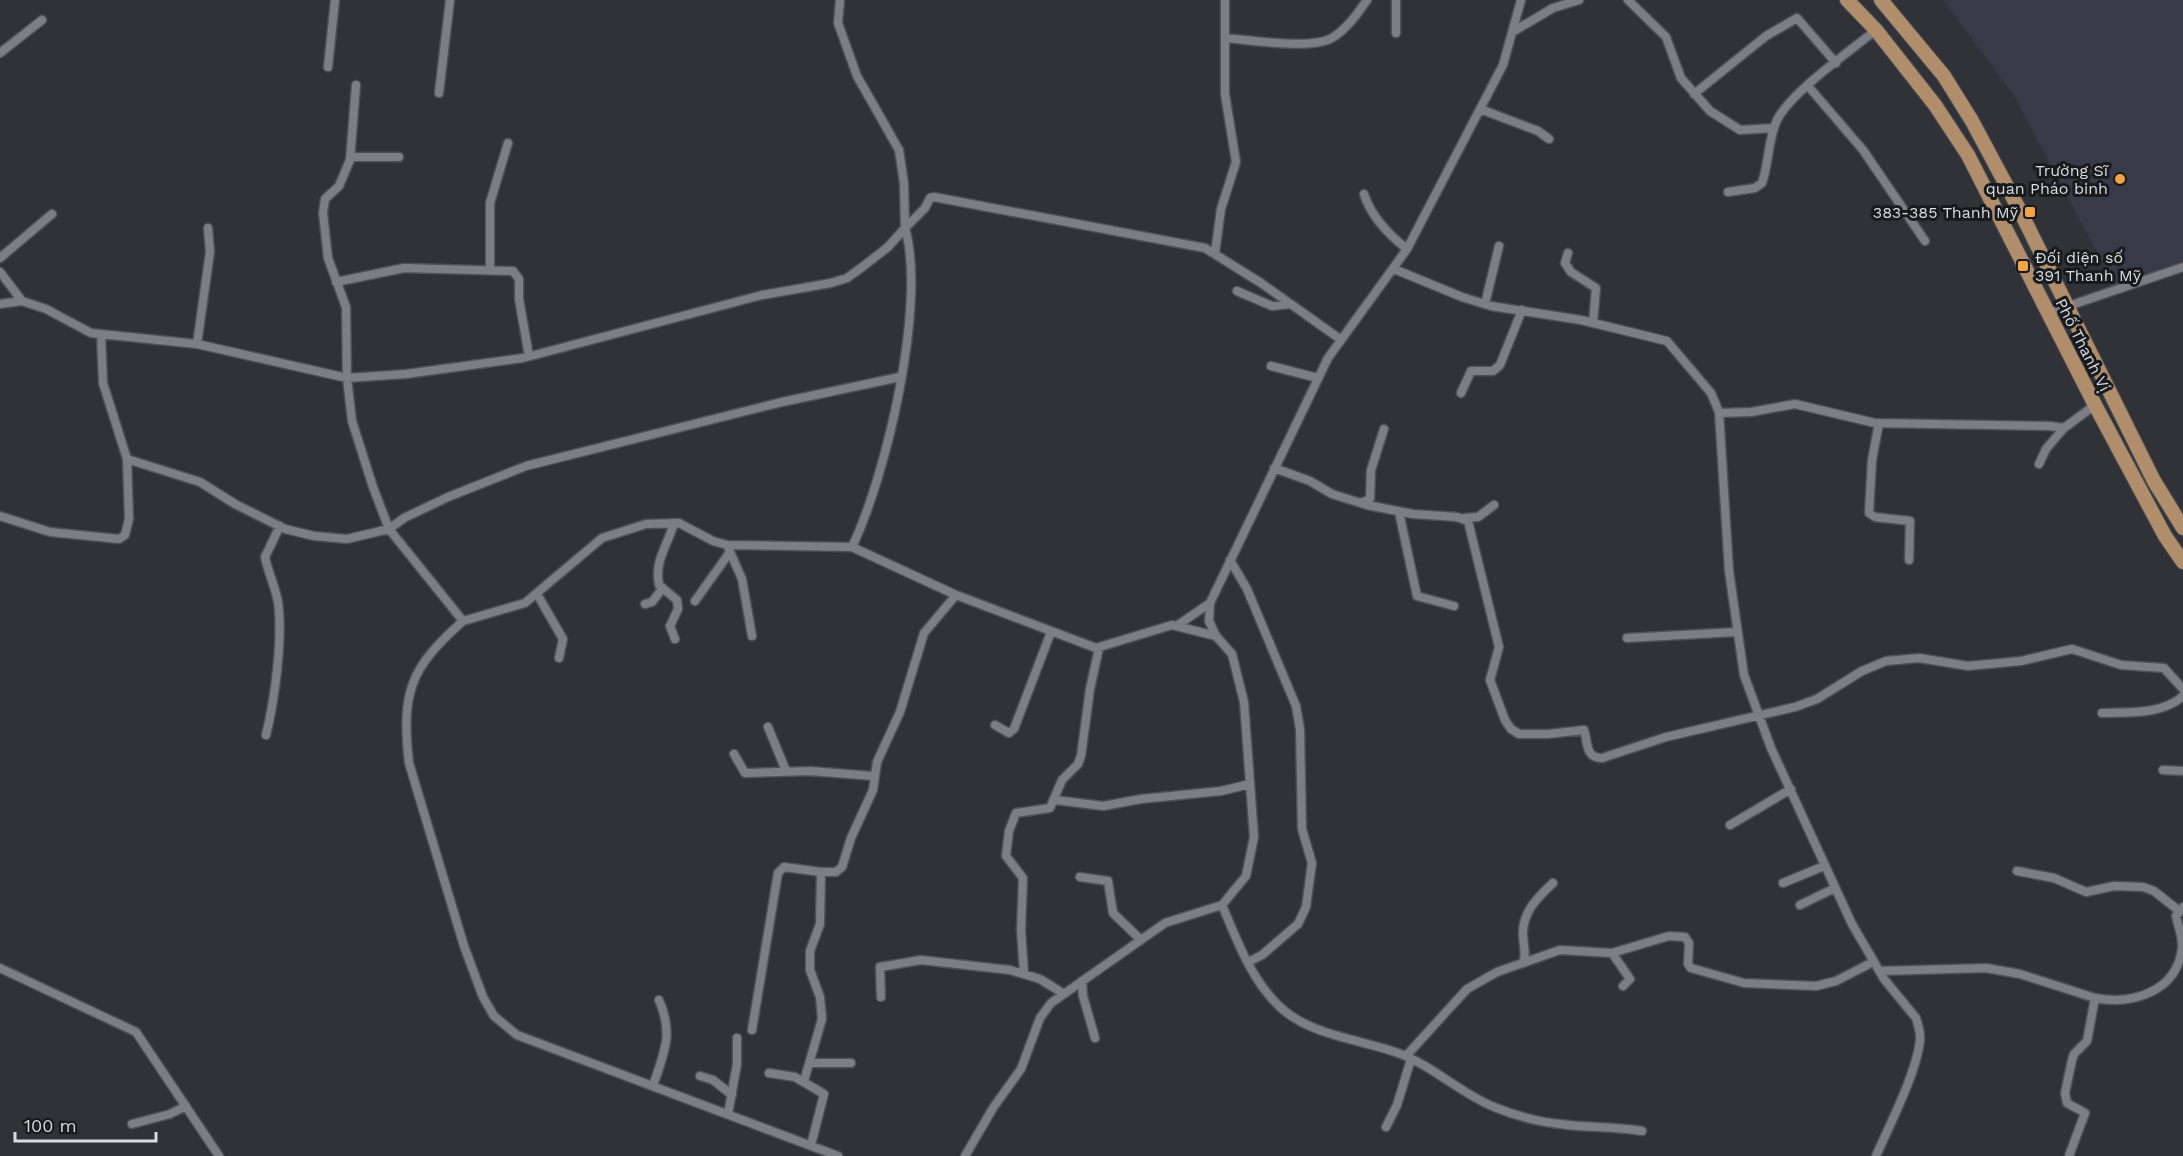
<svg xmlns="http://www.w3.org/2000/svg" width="2183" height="1156" viewBox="0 0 2183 1156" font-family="'Work Sans',sans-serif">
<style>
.built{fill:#393a47}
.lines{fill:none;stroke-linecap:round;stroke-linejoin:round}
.minor-casing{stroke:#4f4f55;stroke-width:11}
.primary-casing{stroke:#4f4f55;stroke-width:16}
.minor{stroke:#7c7d85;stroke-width:8}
.primary{stroke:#b18e6b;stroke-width:14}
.poi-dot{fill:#f4a344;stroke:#191a1d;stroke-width:2}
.labels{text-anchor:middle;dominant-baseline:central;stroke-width:6;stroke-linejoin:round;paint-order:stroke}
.poi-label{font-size:16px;fill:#dadadf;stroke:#191a1d;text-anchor:end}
.street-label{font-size:16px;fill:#dadadf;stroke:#191a1d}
</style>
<rect width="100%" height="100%" fill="#313238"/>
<!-- built -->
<path class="built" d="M1943,0h240v264l-74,23 1,-10 -97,-183z"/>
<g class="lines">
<defs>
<path id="minor" d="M1628,0l38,37 15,41 29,33 30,19 34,-2
M1514,31l39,-23 26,-8
M1396,33v-33
M1225,38c25,2 86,12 107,0 15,-9 26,-25 35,-38
M0,53l42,-33
M328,67l7,-67
M356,85l-6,75 -11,26 -14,13 -2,14 5,45 18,49 1,71 5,43 21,66 16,42 74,92 62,-18 77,-65 44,-14 33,-1 34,18 14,4 125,2
M1808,86l55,64 62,91
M439,93l11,-93
M1694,94l72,-58 31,-18 39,45
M1480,109l58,22 11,8
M351,157h48
M1728,192l27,-4 7,-5c7,-20 6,-44 15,-63 14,-28 73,-69 99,-90
M1364,194c7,22 25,41 43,55
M1215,253l6,-44 15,-47 -11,-68v-94
M1568,253l-3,10 6,9 25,16 -3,35
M0,258l52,-44
M490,269v-66l18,-60
M1394,269l68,28 29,9 90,14 86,21 44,52 8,19 10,159 15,104 27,73 81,176 32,55 32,39c2,7 5,15 4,23 -4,33 -30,83 -44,115
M0,272l22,29
M336,282l68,-14 109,3 6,8v20l10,57
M1237,291l35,15 18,-2
M0,304l22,-3 24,8 45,24 106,11 150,34 59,-4 117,-16 239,-63 69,-12 16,-5 14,-10 27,-21 17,-19 -1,-45 -5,-33 -42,-74 -19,-53 2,-23
M1485,304l14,-58
M2048,313l135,-46
M197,344l13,-92 -2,-24
M1271,366l47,12
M1461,393l10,-22h22l7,-6 22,-55
M1719,413l32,-1 44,-8 80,19 175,3 14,2 31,-23
M1879,423l-7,37 -3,53 6,4 35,4 -1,39
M127,459l73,23 35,22 50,25 29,7 33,3 42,-10 15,-11 44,-21 78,-31 256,-64 118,-25
M2039,464l7,-15 18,-21
M1274,468l36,13 22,13 35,11 46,9 44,3 11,4 31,126 -9,33 15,40 6,9 8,5h29l36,-4c4,12 1,28 18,28l64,-21 129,-30 22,-8 45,-28 24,-10 33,-3 49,8 53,-5 51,-12 49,16 43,3 19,21
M1361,503l9,-4 1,-29 13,-41
M1399,512l18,84 37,10
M0,516l50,16 69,7 6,-4 4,-16 -2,-60 -24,-76 -2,-48
M1464,518l14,-1 16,-12
M674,523c-6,22 -20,37 -15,62l18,15 1,9 -8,17 5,13
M727,545l15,34 10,57
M1230,560l17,29 49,117 4,23 2,100 10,34 -6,44 -8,17 -36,31 -14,7
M537,594l26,45 -4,19
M956,595l-104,-48c34,-71 75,-243 53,-319l20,-20 5,-10 4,-1 271,51 56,35 79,56
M695,601l35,-49
M645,604l7,-2 11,-14
M463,621c-53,47 -62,71 -54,142l55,183 19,51 11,19 23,19 321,121
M1178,625l32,-22
M1627,638l109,-6
M2102,713c26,-1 60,2 81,-17
M995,725l14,8 5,-4 37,-97
M768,727l18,44
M266,735c9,-36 17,-97 12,-133 -3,-16 -10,-30 -13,-45l15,-31
M734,754l11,19 65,-2 63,5
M2163,770l20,1
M1055,800l48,6 38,-7 80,-8 29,-7
M1730,825l61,-36
M2017,871l37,7 32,14 28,-6 29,1 11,4 24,19
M1080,877l28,4 5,32 28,27
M1783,883l41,-17
M1222,905c15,35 29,75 58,102 31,29 80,32 118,46 35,13 62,40 96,54 20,8 45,15 66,17 28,4 54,2 82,7
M1800,905l35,-17
M1612,953l18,26 -7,7
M1523,963c4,-9 0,-19 0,-28 -1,-23 15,-38 30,-52
M0,968l136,64 83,124
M1879,971l107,-3 34,6 75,24
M1024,973l-3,-43 2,-52 -17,-22 3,-25 7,-18 34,-5 12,-28 16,-16 3,-8 9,-67 9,-41
M1082,981l1,15 12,42
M881,997l-1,-30 41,-7 89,10 30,9 24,15
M752,1030l26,-157 6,-6 37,5h15l6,-5 9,-29 22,-48 4,-28 23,-50 24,-79 32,-38 140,53 76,-23 44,11
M1406,1056l61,-67 30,-17 63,-22 52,3 57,-17 16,1 4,6 -1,21 3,4 53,15 72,3 20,-5 37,-19
M810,1063h41
M769,1073l26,4 29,17 -13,51
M700,1076l13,4 19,15
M804,1081l18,-62 -2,-22 -10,-27v-19l10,-27 1,-52
M653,1086c11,-34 21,-51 6,-86
M728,1114l9,-50v-26
M132,1124l38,-10 16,-8
M1386,1127l11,-22 14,-46
M965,1156l28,-48 28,-39 19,-51 11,-15 114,-80 57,-18 24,-29 8,-39 -10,-135 -12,-48 -16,-18 -7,-15 1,-18 118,-245 79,-109 96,-184 18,-65
M2069,1156l16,-43 -18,-10 -2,-10 7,-33 2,-6 13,-13 8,-43c37,7 82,-6 87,-50 1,-11 -4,-22 -6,-32l7,-9"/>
<path id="primary" d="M1847,0l29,30 59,75 33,50 127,250 70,131 18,26
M1881,0l63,76 28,45 47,88 135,272 29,47"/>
</defs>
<!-- minor casing -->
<use href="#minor" class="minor-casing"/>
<!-- primary casing -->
<use href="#primary" class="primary-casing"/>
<!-- minor -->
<use href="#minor" class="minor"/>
<!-- primary -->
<use href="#primary" class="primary"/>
</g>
<!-- markers -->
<g class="poi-dot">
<circle cx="2120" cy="179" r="6"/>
<rect x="2024" y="206" width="12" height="12" rx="3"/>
<rect x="2017" y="260" width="12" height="12" rx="3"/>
</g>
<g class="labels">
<!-- poi labels -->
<g class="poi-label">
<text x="2108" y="170">Trường Sĩ<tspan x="2108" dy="18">quan Pháo binh</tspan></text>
<text x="2018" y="212">383-385 Thanh Mỹ</text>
<text x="2035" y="257" text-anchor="start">Đối diện số<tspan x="2035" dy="18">391 Thanh Mỹ</tspan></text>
</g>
<!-- street labels -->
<g class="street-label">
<text transform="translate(2083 345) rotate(63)">Phố Thanh Vị</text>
</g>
</g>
<!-- scale -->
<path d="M15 1132v9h141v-9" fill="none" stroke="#dadadf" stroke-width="3"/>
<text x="24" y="1132" font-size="18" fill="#dadadf" stroke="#191a1d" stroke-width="4.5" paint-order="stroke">100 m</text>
</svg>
